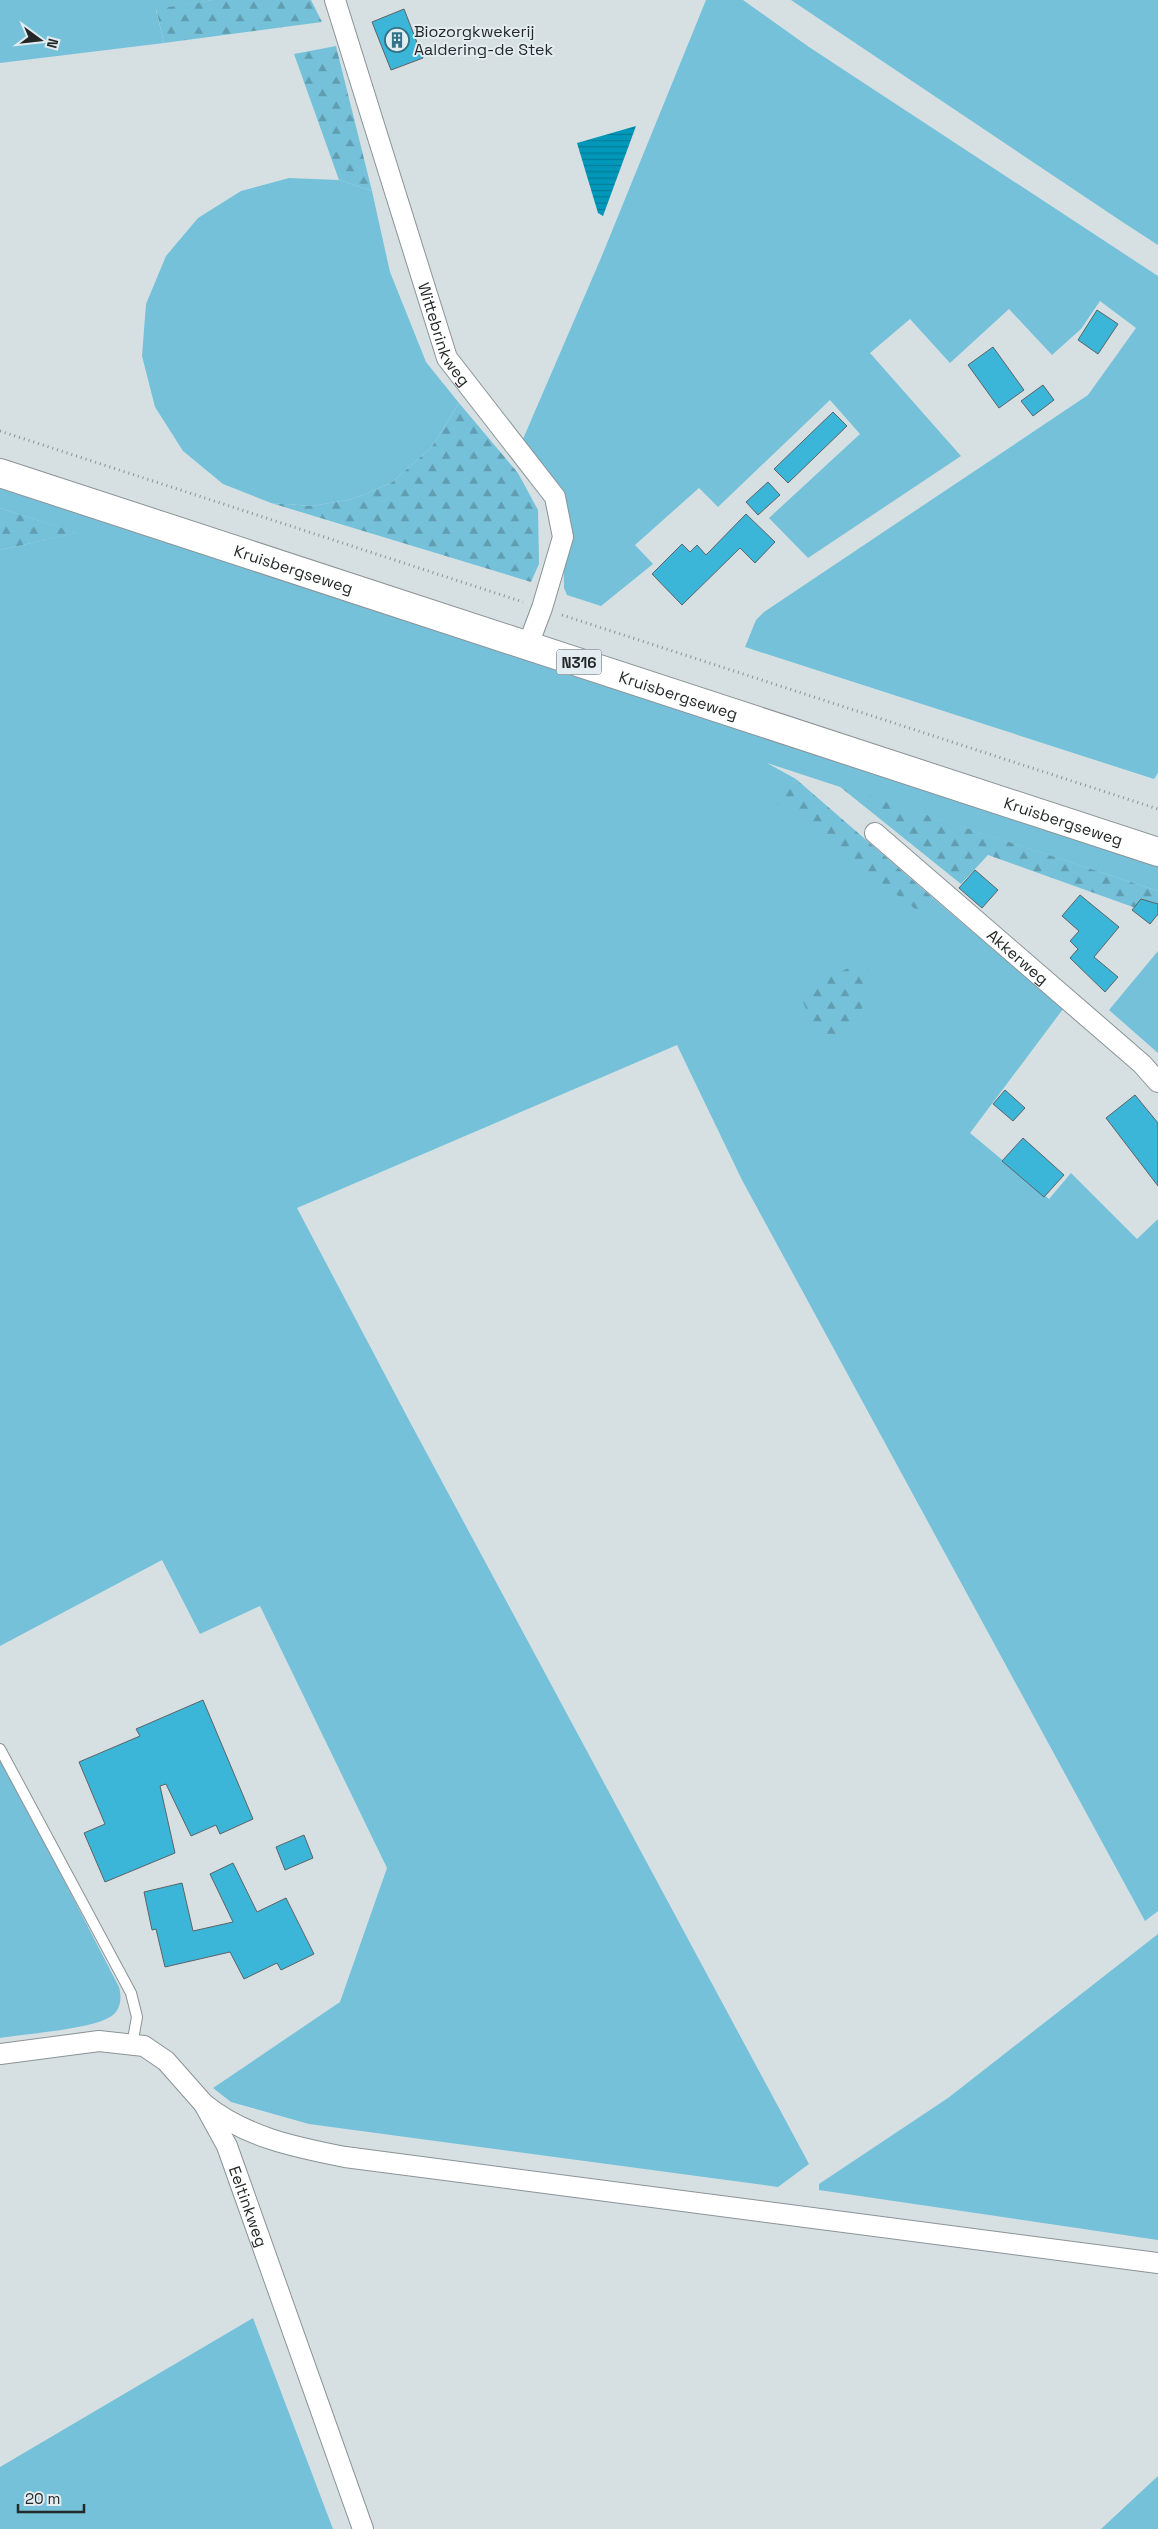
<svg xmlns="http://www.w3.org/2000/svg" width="1158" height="2529" viewBox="0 0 1158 2529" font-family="'Space Grotesk',sans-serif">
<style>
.green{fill:#75c1da}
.forest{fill:url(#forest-firs)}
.water{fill:url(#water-rules)}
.building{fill:#3bb5d8;stroke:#5b6467}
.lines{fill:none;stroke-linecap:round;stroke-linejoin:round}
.service-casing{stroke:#8a9397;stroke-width:12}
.minor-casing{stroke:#8a9397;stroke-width:22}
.primary-casing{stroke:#8a9397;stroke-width:30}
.path{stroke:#8a9294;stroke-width:3;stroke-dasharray:1 4;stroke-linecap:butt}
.service{stroke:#fff;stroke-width:10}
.minor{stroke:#fff;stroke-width:20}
.primary{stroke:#fff;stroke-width:28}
.labels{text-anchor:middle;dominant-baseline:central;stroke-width:4;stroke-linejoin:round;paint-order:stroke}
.shield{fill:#e3edf1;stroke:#5d6365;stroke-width:1}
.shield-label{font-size:15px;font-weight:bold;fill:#242829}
.poi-label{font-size:16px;fill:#242829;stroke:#e3edf1;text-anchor:start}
.street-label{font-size:16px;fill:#242829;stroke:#e3edf1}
</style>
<defs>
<pattern id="forest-firs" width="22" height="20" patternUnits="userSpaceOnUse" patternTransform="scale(1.25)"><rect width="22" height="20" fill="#75c1da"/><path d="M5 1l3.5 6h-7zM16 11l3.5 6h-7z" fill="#609db1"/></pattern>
<pattern id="water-rules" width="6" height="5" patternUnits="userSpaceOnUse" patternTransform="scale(1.25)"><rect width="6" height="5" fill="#0098ba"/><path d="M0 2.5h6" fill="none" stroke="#027c97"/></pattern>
</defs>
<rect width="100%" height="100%" fill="#d6e0e3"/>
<!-- green -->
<path class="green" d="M0,0h213l-57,10 8,33 -164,20z
M706,0h37l66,47 349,229v497l-4,6 -409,-132 11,-27 8,-8 324,-217 48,-67 -36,-27 -19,28 -29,26 -43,-46 -59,54 -40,-44 -40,34 91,103 -153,102 -39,-40 91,-84 -30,-34 -112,107 -19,-19 -64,57 18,19 -52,42 -34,-11 -3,-7 -1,-63 -12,-43 -28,-43 78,-181z
M791,0h367v245l-34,-22z
M289,178l50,2 33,11 18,81 36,90 33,41 -28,45 -40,35 -38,16 -41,7 -41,-3 -48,-19 -40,-33 -28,-44 -13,-51 4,-52 20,-48 32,-38 43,-27z
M0,486l1158,379v26l-391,-128 29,16 -18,25 144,109 11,-15 130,111 -93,124 79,66 22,-26 66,66 21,-20v692l-13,10 -403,-741 -65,-135 -380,163 114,216 398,740 -31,23 -469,-63 -78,-22 -18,-14 127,-86 47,-134 -127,-262 -60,28 -38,-74 -162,86v-1096l76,-17 -76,-25z
M1158,951v102l-49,-43z
M0,1756l119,231c3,11 2,24 -9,30 -19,12 -85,17 -110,21z
M1158,1934v306l-339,-50v-6l129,-86z
M253,2318l80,211h-333v-62z
M1158,2476v53h-57z"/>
<!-- forest -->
<path class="forest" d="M213,0h98l11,22 -158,21 -8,-34z
M336,46l36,145 -33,-11 -45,-126z
M459,403l59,70 20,37 1,54 -8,18 -260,-79 41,3 41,-7 38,-16 40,-35z
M0,508l77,25 -77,17z
M796,779l137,119 -11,16 -145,-110z
M839,786l319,105v25l-170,-61 -27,29z
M871,958l-12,68 -33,27 -28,-62z"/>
<!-- water -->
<path class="water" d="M636,126l-33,90 -5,-3 -21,-70z"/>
<!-- building -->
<path class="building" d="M404,9l19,49 -32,12 -19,-48z
M1097,310l21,14 -20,30 -20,-14z
M993,347l31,43 -25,18 -31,-43z
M1043,385l11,15 -21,16 -12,-15z
M833,412l14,14 -59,57 -14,-14z
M768,482l12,13 -22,20 -12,-13z
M746,514l29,28 -20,21 -15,-15 -58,57 -30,-31 30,-30 8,8 7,-7 9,10z
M975,870l23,20 -16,18 -23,-20z
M1080,895l39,32 -25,30 24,20 -13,15 -35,-34 8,-9 -8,-8 9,-10 -17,-15z
M1141,899l17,5v10l-8,10 -18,-14z
M1005,1090l20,18 -12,13 -20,-17z
M1135,1095l23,28v63l-52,-68z
M1023,1138l41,37 -20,22 -42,-36z
M203,1700l50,119 -33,15 -4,-9 -25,11 -25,-52 -6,2 15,67 -70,29 -21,-49 21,-9 -26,-62 61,-26 -4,-7z
M304,1835l9,23 -28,12 -9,-23z
M233,1863l24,49 29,-14 28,56 -33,16 -4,-7 -33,16 -14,-27 -65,15 -9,-38 -4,1 -8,-38 38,-9 11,48 40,-9 -23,-48z"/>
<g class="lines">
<defs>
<path id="service" d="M0,1749l131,244 6,24 -5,28"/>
<g id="minor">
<path id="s1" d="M335,0l112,358 108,139 8,40 -21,71 -14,37"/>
<path id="s2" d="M875,833l267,231 16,18"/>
<path id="s3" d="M0,2054l99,-13 45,5 22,15 38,43 23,42 136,383"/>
<path d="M204,2104c41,33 90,43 141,53l813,106"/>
</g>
<g id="primary">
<path id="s4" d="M0,473l1158,379"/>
</g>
</defs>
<!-- service casing -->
<use href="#service" class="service-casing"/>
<!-- minor casing -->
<use href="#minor" class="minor-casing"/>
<!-- primary casing -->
<use href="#primary" class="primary-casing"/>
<!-- path -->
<path class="path" d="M0,431l523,171
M562,615l596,194"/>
<!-- service -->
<use href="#service" class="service"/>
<!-- minor -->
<use href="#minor" class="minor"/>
<!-- primary -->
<use href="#primary" class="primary"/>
</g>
<!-- icons -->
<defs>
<symbol id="building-ring" viewBox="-11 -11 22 22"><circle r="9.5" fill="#e3edf1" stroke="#337387" stroke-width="1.5"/><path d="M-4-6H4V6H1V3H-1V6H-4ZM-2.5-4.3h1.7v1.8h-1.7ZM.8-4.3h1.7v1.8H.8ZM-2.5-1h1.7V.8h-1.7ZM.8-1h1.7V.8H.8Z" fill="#337387"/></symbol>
</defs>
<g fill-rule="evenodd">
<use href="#building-ring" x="383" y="26" width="28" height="28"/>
</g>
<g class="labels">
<!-- shield labels -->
<rect class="shield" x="556.5" y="649.5" width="45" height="25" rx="4"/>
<g class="shield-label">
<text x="579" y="662">N316</text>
</g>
<!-- poi labels -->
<g class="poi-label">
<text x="414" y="31">Biozorgkwekerij<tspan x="414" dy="18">Aaldering-de Stek</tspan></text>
</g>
<!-- street labels -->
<g class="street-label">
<text stroke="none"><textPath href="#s1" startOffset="352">Wittebrinkweg</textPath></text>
<text stroke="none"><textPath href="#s4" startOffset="309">Kruisbergseweg</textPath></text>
<text stroke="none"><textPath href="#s4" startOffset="714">Kruisbergseweg</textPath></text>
<text stroke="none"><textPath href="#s4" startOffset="1119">Kruisbergseweg</textPath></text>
<text stroke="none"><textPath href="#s2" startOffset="189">Akkerweg</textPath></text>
<text stroke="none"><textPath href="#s3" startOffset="341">Eeltinkweg</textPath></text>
</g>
</g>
<!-- north arrow -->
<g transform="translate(40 40) rotate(105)" stroke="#e3edf1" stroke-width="4" paint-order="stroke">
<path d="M0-4L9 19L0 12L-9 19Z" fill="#242829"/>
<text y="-8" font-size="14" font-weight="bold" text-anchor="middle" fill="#242829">N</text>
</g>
<!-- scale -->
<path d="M18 2504v8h66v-8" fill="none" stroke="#242829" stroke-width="2.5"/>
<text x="25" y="2504" font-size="15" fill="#242829" stroke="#e3edf1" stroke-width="4" paint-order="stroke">20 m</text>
</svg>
